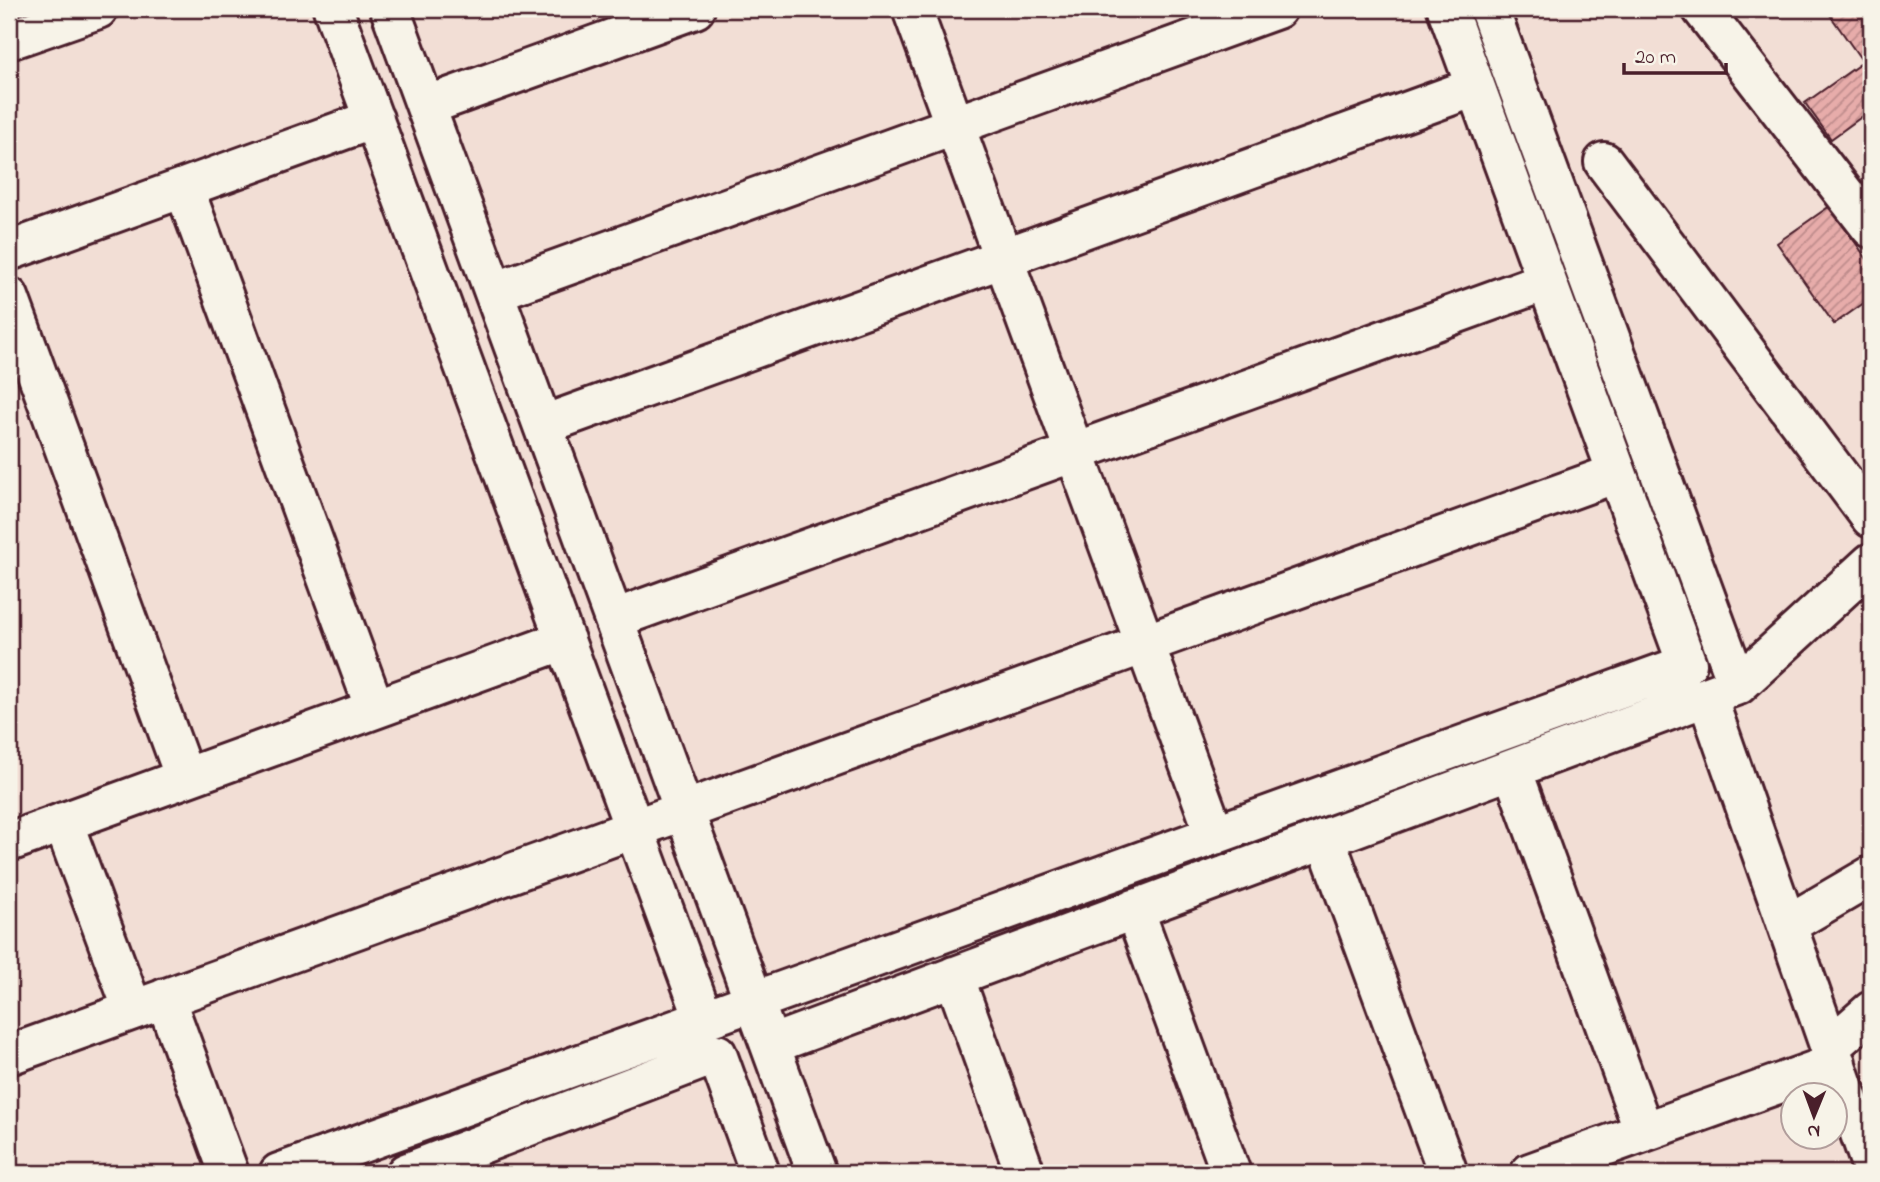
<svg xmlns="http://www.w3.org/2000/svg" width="1880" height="1182" viewBox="0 0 1880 1182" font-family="'Indie Flower',sans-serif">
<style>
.building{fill:url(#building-hatch);stroke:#4a1f2b;stroke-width:2}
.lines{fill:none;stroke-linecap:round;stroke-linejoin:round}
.minor-casing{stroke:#4a1f2b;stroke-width:44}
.minor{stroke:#f7f3e8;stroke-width:38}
</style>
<defs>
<pattern id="building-hatch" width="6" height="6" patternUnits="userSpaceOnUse" patternTransform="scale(1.75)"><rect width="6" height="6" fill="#e7acaa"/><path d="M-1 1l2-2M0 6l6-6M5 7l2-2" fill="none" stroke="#bd8b8b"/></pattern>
</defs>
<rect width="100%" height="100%" fill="#f2ded5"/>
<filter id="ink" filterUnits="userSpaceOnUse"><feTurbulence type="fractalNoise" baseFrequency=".0143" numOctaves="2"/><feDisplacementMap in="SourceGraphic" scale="14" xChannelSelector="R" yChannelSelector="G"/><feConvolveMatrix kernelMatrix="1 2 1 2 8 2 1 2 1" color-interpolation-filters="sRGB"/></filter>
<g filter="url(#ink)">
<!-- building -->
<path class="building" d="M1839,9h32v48l-8,5 -33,-47z
M1863,62l8,11v37l-40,29 -26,-36z
M1871,177v19l-9,-12z
M1830,206l41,59v33l-37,26 -57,-81z"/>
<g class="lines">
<defs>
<path id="minor" d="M333,9l371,1010
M390,9l427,1164
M912,9l303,826
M1489,9l249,676
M1702,9l169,219
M9,40l89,-31
M426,106l269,-97
M1604,162l267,356
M184,188l191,521
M9,251l365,-132
M494,292l783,-283
M9,297l176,481
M543,425l932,-338
M614,619l932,-338
M1707,697l164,468
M1512,769l132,363
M63,822l70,188
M1325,838l123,335
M9,842l556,-202
M1134,909l97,264
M1787,925l84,-49
M954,976l71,197
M165,998l64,175
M770,1045l968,-360 133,-122
M1830,1047l41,-36
M9,1055l1608,-582
M279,1173l1408,-509 -240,-655
M406,1173l311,-119 43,119
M1530,1173l306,-110"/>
</defs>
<!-- minor casing -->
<use href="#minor" class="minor-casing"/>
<!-- minor -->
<use href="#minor" class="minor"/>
</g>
</g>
<!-- margin -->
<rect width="1880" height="1182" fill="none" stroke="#f7f3e8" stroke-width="35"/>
<rect x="18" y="18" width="1845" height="1147" fill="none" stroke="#4a1f2b" stroke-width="2.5" filter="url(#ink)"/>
<!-- north arrow -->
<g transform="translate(1814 1116) rotate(181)"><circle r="33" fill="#f7f3e8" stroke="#b29e9c" stroke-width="2"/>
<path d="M0-5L12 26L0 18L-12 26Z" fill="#4a1f2b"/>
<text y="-10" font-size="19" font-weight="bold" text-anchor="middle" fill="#4a1f2b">N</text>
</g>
<!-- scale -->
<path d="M1624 63v10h102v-10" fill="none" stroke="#4a1f2b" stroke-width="3.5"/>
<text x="1635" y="63" font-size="21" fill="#4a1f2b" stroke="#f7f3e8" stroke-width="5" paint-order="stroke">20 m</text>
</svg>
